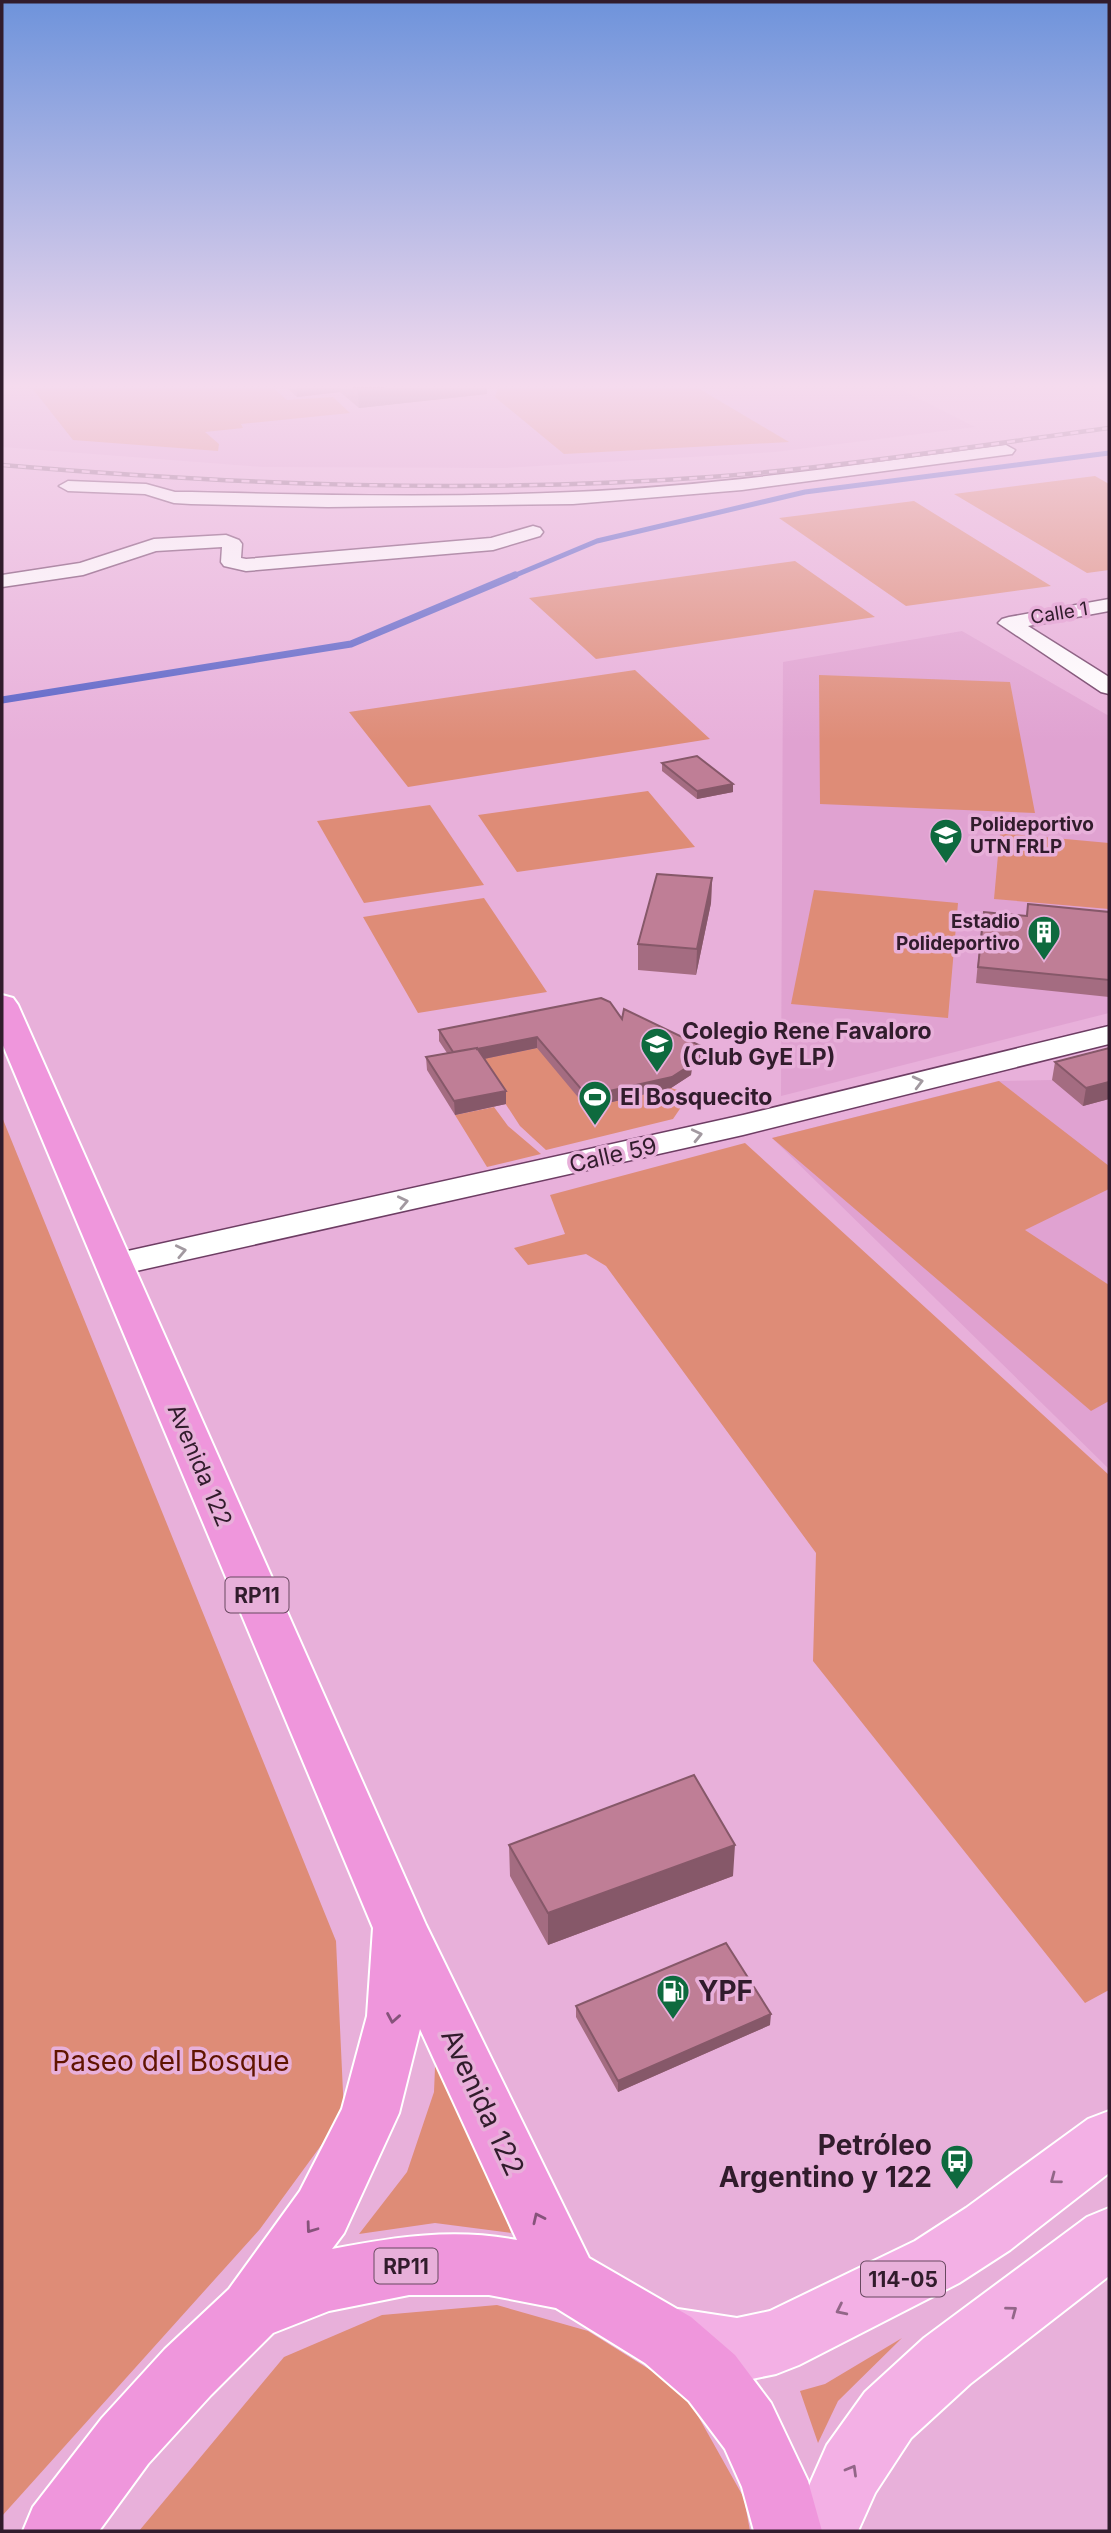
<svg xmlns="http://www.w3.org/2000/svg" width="1111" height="2533" viewBox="0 0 1111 2533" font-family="Inter,sans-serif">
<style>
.built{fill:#e0a2d1}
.green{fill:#de8c77}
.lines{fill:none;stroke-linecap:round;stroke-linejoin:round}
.stream-far1{stroke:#5761c7;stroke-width:5}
.stream{stroke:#5761c7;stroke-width:7}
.minor-casing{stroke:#6d3d63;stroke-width:3}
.primary-casing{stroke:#fff;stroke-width:4}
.trunk-casing{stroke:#fff;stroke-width:4}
.minor{fill:#fff;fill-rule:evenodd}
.primary{fill:#f3b0e5;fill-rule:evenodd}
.trunk{fill:#ef96dc;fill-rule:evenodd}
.rail-casing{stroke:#89637f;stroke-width:4.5}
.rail{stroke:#e8b0da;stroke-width:2.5;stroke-dasharray:8;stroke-linecap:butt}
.wall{fill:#a46c81}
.shaded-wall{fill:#865869}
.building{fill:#bf7e96;stroke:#865869;stroke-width:2}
.oneway{stroke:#a299a0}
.oneway2{stroke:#86537b}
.oneway3{stroke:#926688}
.labels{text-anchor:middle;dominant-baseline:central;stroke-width:7;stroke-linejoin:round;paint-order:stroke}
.far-street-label{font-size:19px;fill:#311c2c;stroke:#e8b0da}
.far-poi-label{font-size:19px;font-weight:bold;fill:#311c2c;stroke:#e8b0da;text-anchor:start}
.shield{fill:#e8b0da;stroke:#684860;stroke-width:2}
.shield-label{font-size:21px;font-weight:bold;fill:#311c2c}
.poi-label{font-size:23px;font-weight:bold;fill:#311c2c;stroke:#e8b0da;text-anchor:start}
.street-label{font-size:23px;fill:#311c2c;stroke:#e8b0da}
.near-poi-label{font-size:28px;font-weight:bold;fill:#311c2c;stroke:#e8b0da;text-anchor:start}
.near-park-label{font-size:28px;fill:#601400;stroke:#e8b0da}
.near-street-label{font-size:28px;fill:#311c2c;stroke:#e8b0da}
</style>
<rect width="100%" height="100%" fill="#e8b0da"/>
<!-- built -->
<path class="built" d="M2,388h896l77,39 -200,25 -271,16 -241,-1 -261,-20z
M962,631l147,85v297l-328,83 2,-434z
M1109,1065v404l-337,-331 226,-57 54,-1z"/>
<!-- green -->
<path class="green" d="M32,388h241l14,12 46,-3 17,16 -109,11 2,4 -38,4 14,12 -1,7 -145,-11z
M498,388h200l91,54 -225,12 -69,-57z
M1095,476l14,8v86l-22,3 -133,-79z
M914,501l137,85 -145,20 -127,-88z
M795,561l80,56 -279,42 -67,-61z
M635,670l75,69 -302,48 -59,-75z
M819,675l191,7 25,131 -215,-9z
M648,791l47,56 -178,25 -39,-57z
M430,805l54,80 -120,18 -47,-82z
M1000,833l109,10v66l-115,-10z
M814,890l144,13 -10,115 -157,-14z
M484,898l63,94 -129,21 -55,-96z
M593,1037l-24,48 18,23 84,-20 19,6 -17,25 -127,31 -26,-24 -43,-66z
M999,1081l110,85v23l-84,41 84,55v116l-18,10 -319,-273z
M494,1107l14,19 33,28 -54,13 -32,-52z
M2,1117l334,824 8,173 -84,115 -258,287z
M745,1143l364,332v515l-24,13 -272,-342 3,-108 -210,-287 -20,-12 -58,11 -14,-17 51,-14 -15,-39z
M437,2019l74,214 -76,-10 -76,11 48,-62 27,-80z
M497,2305l91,26 96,60 60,107 6,33h-611l145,-174 98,-42z
M902,2338l-64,63 -20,42 -18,-52 25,-7z"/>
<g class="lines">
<!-- stream-far1 -->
<path class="stream-far1" d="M511,577l86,-36 208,-49 304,-39"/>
<!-- stream -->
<path class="stream" d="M2,700l349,-56 164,-69"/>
<defs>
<path id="minor" d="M1006,445l9,5 -3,4 -270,36 -169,14 -245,3 -137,-3 -17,-1 -29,-9 -77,-3 -9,-5 9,-5 78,3 29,8h16c127,3 255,6 382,0 145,-6 289,-28 433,-47z
M533,526l7,2 3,4 -3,4 -47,14 -247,21 -22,-5 -3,-4 1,-15 -66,4 -73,24 -81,12v-12l78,-12 74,-24 72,-4 13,5 3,4 -1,14 5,1 245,-21z
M1109,599v12l-81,15 81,51v17l-8,-2 -103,-69 4,-4 7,-2z
M1109,1026v18l-366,91 -629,141 -12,-4 -5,-7 5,-7 12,-4 629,-139z"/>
<path id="primary" d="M1109,2111v62l-99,77 -51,33 -160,82 -23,9 -39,8 -59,-9 -23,-9 -9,-23 9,-23 23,-9 59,9 33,-7 145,-70 51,-33 122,-89z
M1109,2208v68l-139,108 -59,54 -36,55 -17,38h-69l38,-86 38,-53 59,-54 163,-121z"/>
<path id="trunk" d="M2,995l11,3 5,7 408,920 163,333 102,59 44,38 36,48 37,78 14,50h-68l-12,-44 -17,-38 -36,-48 -44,-38 -89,-55 -67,-13h-80l-80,16 -56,22 -62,62 -63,69 -49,67h-76l10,-24 69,-89 63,-69 64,-60 71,-98 42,-82 25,-93 6,-88 -371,-885zM420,2029l97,211c-64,-12 -122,-3 -185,9l12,-16 55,-120z"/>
</defs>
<!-- minor casing -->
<use href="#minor" class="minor-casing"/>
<!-- primary casing -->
<use href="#primary" class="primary-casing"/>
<!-- trunk casing -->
<use href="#trunk" class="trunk-casing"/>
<!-- minor -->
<use href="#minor" class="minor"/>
<!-- primary -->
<use href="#primary" class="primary"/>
<!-- trunk -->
<use href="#trunk" class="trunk"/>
<defs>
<path id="rail" d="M2,465c236,20 472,29 708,12 134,-10 266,-31 399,-49"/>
</defs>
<!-- rail casing -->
<use href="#rail" class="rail-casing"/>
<!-- rail -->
<use href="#rail" class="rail"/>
</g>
<!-- wall -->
<path class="wall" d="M287,388h200v6l-128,14 -19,-16 -43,5z
M662,763l71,29 -36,7 -35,-28z
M712,878l-1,25 -15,72 -58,-5v-26z
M1028,904l81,8v85l-133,-14 5,-54 45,-13z
M439,1030l266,18 -1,11 -12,7 -1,9 -20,13 -84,20 -50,-60 -53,11 22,32v13l-51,11 -28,-45 -1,-13 21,-4 -8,-12z
M1109,1048v51l-26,7 -31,-26 3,-18z
M509,1845l224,31 -185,69 -38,-69z
M576,2006l194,19 -152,67 -42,-75z"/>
<!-- shaded-wall -->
<path class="shaded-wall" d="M297,388h43v4l-43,5z
M384,388h103v6l-128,14 -1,-18z
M733,784v8l-36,7v-8z
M712,878l-1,25 -15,72 1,-26z
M537,1037v11l-82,17v-11z
M705,1048l-1,11 -12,7 -1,9 -20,13 -84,20v-12l97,-37z
M1109,1082v17l-26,7 3,-18z
M506,1091v13l-51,11 -1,-14z
M735,1845l-2,31 -185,69v-32z
M771,2014l-1,11 -152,67v-11z"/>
<!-- building -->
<path class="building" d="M355,388h29l-26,2z
M697,756l36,28 -36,7 -35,-28z
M657,874l55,4 -15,71 -59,-5z
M1028,904l81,8v68l-131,-13 6,-55 43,4z
M601,998l9,4 12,17 2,-10 81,39 -21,11 8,5 -20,13 -85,19 -50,-59 -60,12v-1l-24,4 -14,-22z
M477,1048l29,43 -52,10 -28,-44z
M1109,1048v34l-23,6 -31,-26z
M694,1775l41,70 -187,68 -39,-68z
M726,1943l45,71 -153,67 -42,-75z"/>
<!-- one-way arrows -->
<defs><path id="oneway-chevron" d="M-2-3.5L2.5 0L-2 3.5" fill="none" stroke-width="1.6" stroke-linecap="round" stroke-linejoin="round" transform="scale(1.75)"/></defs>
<g class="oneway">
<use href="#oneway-chevron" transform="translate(918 1082) rotate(-14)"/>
<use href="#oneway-chevron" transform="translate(697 1135) rotate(-13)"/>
<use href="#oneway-chevron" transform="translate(403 1202) rotate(-12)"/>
<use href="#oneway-chevron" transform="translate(181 1251) rotate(-12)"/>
</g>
<g class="oneway2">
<use href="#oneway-chevron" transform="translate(393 2018) rotate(100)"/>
<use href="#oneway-chevron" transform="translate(538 2218) rotate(-115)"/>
<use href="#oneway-chevron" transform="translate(311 2228) rotate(126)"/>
</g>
<g class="oneway3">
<use href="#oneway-chevron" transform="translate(1055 2179) rotate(143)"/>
<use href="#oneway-chevron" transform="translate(841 2310) rotate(154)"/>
<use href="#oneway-chevron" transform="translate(1012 2311) rotate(-37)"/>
<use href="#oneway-chevron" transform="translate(852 2470) rotate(-60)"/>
</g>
<!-- sky -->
<linearGradient id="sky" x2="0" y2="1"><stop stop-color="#6e93db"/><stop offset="0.52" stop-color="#f5dbee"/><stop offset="1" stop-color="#f5dbee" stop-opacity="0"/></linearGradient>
<rect width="1111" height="742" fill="url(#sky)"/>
<!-- icons -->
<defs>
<symbol id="university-pin" viewBox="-11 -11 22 30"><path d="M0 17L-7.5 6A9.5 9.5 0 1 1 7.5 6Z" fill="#0e6a3e" stroke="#e8b0da"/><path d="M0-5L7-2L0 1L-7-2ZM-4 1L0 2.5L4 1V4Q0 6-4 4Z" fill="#fff"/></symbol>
<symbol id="building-pin" viewBox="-11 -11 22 30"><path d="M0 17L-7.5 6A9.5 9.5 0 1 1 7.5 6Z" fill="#0e6a3e" stroke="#e8b0da"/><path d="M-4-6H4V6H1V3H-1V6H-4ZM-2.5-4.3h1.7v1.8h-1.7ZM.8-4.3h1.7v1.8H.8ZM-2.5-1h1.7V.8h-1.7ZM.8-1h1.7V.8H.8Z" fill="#fff"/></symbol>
<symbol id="school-pin" viewBox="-11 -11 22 30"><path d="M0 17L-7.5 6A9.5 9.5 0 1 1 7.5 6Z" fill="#0e6a3e" stroke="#e8b0da"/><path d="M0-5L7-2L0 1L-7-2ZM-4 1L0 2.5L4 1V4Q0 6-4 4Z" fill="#fff"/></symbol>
<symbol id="stadium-pin" viewBox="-11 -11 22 30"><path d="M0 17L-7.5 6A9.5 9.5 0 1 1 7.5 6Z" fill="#0e6a3e" stroke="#e8b0da"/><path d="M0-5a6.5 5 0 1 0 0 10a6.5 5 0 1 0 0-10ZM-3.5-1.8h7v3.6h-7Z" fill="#fff"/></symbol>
<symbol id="fuel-pin" viewBox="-11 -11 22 30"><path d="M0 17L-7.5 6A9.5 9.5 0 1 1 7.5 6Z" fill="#0e6a3e" stroke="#e8b0da"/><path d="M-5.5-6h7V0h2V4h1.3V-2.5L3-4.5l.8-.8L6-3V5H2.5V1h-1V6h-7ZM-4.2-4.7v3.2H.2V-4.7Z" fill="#fff"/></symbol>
<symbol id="bus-pin" viewBox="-11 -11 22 30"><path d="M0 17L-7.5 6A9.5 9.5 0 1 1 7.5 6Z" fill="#0e6a3e" stroke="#e8b0da"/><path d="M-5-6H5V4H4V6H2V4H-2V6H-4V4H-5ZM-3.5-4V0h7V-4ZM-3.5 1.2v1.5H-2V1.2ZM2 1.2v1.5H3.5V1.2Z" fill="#fff"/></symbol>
</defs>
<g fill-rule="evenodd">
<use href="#university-pin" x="927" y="816" width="38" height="52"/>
<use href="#building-pin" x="1025" y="913" width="38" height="52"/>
<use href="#school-pin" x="638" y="1025" width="38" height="52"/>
<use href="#stadium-pin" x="576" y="1078" width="38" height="52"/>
<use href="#fuel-pin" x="654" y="1972" width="38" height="52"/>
<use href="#bus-pin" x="938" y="2142" width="38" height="52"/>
</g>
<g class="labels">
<!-- far-street labels -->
<g class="far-street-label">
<text transform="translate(1059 613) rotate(-9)">Calle 1</text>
</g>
<!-- far-poi labels -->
<g class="far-poi-label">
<text x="970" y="824">Polideportivo<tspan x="970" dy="22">UTN FRLP</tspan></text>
<text x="1020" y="921" text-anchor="end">Estadio<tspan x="1020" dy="22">Polideportivo</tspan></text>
</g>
<!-- shield labels -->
<g class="shield">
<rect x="225.5" y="1577.5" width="63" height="35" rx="5"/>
<rect x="374.5" y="2248.5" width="63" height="35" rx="5"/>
<rect x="861" y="2261.5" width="84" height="35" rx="5"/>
</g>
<g class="shield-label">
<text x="257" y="1595">RP11</text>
<text x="406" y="2266">RP11</text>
<text x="903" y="2279">114-05</text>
</g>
<!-- poi labels -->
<g class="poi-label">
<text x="682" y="1031">Colegio Rene Favaloro<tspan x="682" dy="26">(Club GyE LP)</tspan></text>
<text x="620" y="1097">El Bosquecito</text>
</g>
<!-- street labels -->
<g class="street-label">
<text transform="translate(613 1155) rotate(-13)">Calle 59</text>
<text transform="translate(200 1465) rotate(67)">Avenida 122</text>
</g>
<!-- near-poi labels -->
<g class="near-poi-label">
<text x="698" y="1991">YPF</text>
<text x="932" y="2145" text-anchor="end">Petróleo<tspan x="932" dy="32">Argentino y 122</tspan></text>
</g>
<!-- near-park labels -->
<g class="near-park-label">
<text x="171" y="2061">Paseo del Bosque</text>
</g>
<!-- near-street labels -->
<g class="near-street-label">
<text transform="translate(483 2102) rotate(65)">Avenida 122</text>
</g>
</g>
<!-- border -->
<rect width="1111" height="2533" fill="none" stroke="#311c2c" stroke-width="7"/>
</svg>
